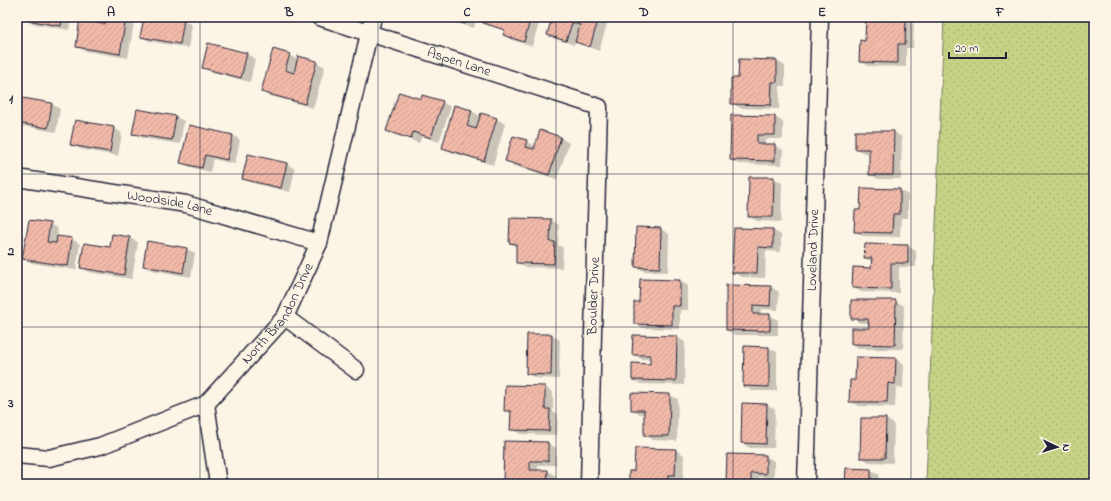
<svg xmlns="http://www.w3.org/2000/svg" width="1111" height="501" viewBox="0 0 1111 501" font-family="'Indie Flower',sans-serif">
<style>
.green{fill:url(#green-dots);stroke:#747a60}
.shadow{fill:#0003}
.building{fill:url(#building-hatch);stroke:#22223b}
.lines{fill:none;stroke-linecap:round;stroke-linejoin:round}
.minor-casing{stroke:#22223b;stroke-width:19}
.minor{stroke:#fcf5e5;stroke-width:16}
.grid{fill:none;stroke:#22223b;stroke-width:1;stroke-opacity:0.55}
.labels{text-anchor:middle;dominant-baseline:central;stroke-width:3.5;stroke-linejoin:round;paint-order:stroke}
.street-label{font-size:14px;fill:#22223b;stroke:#fcf5e5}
.neatline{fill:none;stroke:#22223b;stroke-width:1.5}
.grid-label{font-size:13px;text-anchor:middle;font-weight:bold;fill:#22223b}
</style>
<defs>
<pattern id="green-dots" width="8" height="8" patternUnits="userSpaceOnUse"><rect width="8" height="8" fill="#c6d285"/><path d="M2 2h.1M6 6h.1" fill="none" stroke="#aab474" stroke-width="1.8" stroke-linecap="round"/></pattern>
<pattern id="building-hatch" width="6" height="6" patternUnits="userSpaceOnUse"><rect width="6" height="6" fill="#f1b9a8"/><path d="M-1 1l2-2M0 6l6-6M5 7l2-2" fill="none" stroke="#ce9f92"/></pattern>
</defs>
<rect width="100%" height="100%" fill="#fcf5e5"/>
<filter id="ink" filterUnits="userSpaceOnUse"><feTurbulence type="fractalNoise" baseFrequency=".025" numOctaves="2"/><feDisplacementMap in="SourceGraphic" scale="8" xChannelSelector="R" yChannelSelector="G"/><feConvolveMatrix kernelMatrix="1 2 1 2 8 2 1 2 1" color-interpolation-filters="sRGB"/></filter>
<g filter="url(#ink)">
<!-- green -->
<path class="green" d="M944,17h150v467h-168z"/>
<!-- shadow -->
<path class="shadow" d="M22,17h49l-2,13 -39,-7z
M81,17h54l-7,41 -43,-7 -8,-4z
M145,17h21l18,3 8,5 -4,23 -39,-7 -8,-4z
M445,17h32l-3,11 -21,-6z
M485,17h56l-9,29 -20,-6 -8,-5 1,-4 -21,-9z
M553,17h56l-10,34 -23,-10 -2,4 -18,-6 -8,-4z
M905,20l9,4 -1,24h-7v19l-38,-1 -8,-5 6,-19z
M209,45l38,9 8,5 -5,23 -38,-10 -8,-4z
M289,55l9,5 18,2 9,5 -12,41 -42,-12 -8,-5z
M740,60l37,1 8,5v20h-5l-1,23 -39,-1 -8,-5 7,-24z
M17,98l35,6 8,5 -4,23 -39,-7z
M421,100l21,2 9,5 -12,35 -17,-6 -3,7 -23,-8 -9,-5z
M455,106l17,5 9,6 1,-2 15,4 8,5 -12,41 -42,-13 -8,-4z
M176,117l8,4 -4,23 -38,-6 -8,-5z
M775,117l8,5v17h-18v6h9l9,5 -1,15 -43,-1 -8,-4z
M76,121l38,7 8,5 -4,23 -38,-7 -8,-5z
M856,132h38l8,5 -1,42h-23l-8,-5v-21h-6l-8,-4z
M232,135l8,5 -5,24 -22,-5 -3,13 -20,-5 -9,-5z
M514,137l22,9 25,-8 8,5 -12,36 -43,-13 -8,-5z
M249,155l38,9 8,5 -5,23 -38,-9 -9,-5z
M750,178h24l8,5 -1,39 -24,-1 -8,-5z
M862,189l38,1 8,5v23h-7l-1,19 -37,-1 -8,-5 6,-20z
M551,220l8,5 -1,20 5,3 -1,20 -37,-1 -8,-5v-15l-7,-4z
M17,221l4,2 -4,24z
M30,221l20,3 8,5 -1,8 15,2 8,5 -4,26 -44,-7 -8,-4z
M637,228l24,1 8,5 -1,38 -24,-1 -8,-4z
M773,230l8,5v17l-15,-1 -1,27 -23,-1 -9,-5z
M129,238l9,4 -6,37 -43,-7 -8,-5z
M908,246l8,5v16h-17v26l-38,-1 -8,-5 19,-18 1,-7 -8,-4z
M187,249l8,4 -4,24 -39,-7 -8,-5z
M641,280l39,1 8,5v24h-8v19l-37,-1 -8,-5 5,-20z
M771,287l8,5 -1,18 -17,-1v6h9l8,5v15h-43l-8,-5z
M896,301l8,5 -1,43h-43l-8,-5 18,-15v-6h-10l-8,-5z
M528,335h24l8,5 -1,39 -24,-1 -8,-5z
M677,337l8,5 -1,43 -43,-1 -8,-4 18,-15v-6h-10l-8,-5z
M745,347l24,1 8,4v39h-25l-8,-5z
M896,359l8,5 -1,24 -7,-1 -1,20 -37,-1 -8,-5 6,-20z
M506,386l39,1 8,5v20l5,3 -1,20 -37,-1 -9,-5 1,-15 -7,-4z
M670,395l8,4 -1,42 -24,-1 -8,-5v-21h-5l-8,-5z
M743,404l24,1 8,4 -1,39h-24l-8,-5z
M862,419h24l8,5 -1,39 -24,-1 -8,-5z
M548,443l8,5v17h-18v6h10l8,5v8h-52z
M675,450l9,5 -1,24h-7l-1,5h-45l5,-12z
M728,455l38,1 8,5v17l-15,-1v7h-32z
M871,470l8,4v10h-33z"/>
<!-- building -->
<path class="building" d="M21,17h41l-1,9 -40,-7z
M80,17h18l-1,6 8,1 2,-7h19l-6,37 -44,-7z
M144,17h28l12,2 -4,25 -40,-7z
M444,17h24l-3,7z
M484,17h47l-7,25 -21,-7 2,-5 -22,-7z
M552,17h47l-9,30 -15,-5 5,-17 -8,-2 -6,18 -19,-6z
M866,18l40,1 -1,25h-7v19l-39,-1 1,-22 5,1z
M208,43l39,10 -6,25 -39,-10z
M273,49l17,5 -5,16 9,3 4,-17 19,5 -12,43 -44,-12z
M739,59l38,1v22h-5l-1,23 -40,-1v-26h7z
M399,92l22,7 1,-4 21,6 -12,37 -18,-6 -2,7 -25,-8z
M17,97l35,6 -4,25 -31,-5z
M454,105l18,5 -5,16 9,3 5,-16 16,5 -13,43 -42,-13z
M137,109l39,7 -4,24 -40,-6z
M731,115l44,1v19h-18v9h18v17l-45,-1z
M75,120l39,7 -4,25 -40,-7z
M189,125l44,10 -6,25 -22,-5 -3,13 -22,-5z
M540,130l21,7 -12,38 -44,-14 8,-25 14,4 -2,7 9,2z
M855,131h39l-1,44h-24v-26h-14z
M248,154l39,9 -6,25 -39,-9z
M749,177h25l-1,40h-25z
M861,188l39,1v25h-7l-1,19 -38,-1 1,-22h5z
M510,218l41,1 -1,23h5l-1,22 -38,-1v-19l-7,-1z
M29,220l21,3 -3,19 9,1 1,-7 15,2 -4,28 -46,-7z
M636,227l25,1 -1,40 -25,-1z
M734,228l39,1v19l-15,-1 -1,26h-25z
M112,234l18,3 -6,38 -44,-7 4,-25 26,4z
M147,241l40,7 -4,25 -40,-7z
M865,244l43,1v18h-17v26l-39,-1 1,-21 18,1 1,-10h-8z
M640,279l40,1v26h-8v19l-38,-1v-22h5z
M726,285l45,1 -1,20 -17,-1v9h17v17l-44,-1z
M851,300h45l-1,45 -44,-1v-16h18l-1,-9h-17z
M527,334h25l-1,41 -25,-1z
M633,335l44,1 -1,45 -44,-1v-17l18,1v-9h-18z
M744,346l25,1v40l-26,-1z
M856,357l40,1 -1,26 -7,-1 -1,19h-38l1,-22h5z
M505,385l40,1v23h5l-1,22 -39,-1 1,-19h-7z
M631,393l39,1 -1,42h-25v-26h-13z
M742,403l25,1 -1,40 -25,-1z
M861,418h25l-1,40h-25z
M504,441l44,1v19h-18v9h18l-1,14h-44z
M635,448l41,1 -1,26h-7l-1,9h-38v-13h5z
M727,454l39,1v19l-15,-1v11h-25z
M846,468l25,1v15h-26z"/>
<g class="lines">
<defs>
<g id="minor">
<path id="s1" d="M319,17l280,90 -10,377"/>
<path id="s2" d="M17,178l169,26 133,39"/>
<path d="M285,317l71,53"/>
<path d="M206,404l12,80"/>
<path id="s3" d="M17,455l32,3 51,-12 106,-42 79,-87 34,-74 54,-226"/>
<path id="s4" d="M806,484l14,-467"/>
</g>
</defs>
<!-- minor casing -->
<use href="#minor" class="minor-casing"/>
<!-- minor -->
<use href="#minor" class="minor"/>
</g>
</g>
<!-- grid -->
<path class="grid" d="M200,17v467M378,17v467M556,17v467M733,17v467M911,17v467M17,174h1077M17,327h1077"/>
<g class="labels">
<!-- street labels -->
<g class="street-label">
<text stroke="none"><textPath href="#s1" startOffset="147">Aspen Lane</textPath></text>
<text stroke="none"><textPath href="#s2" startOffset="155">Woodside Lane</textPath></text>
<text stroke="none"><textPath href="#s4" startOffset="234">Loveland Drive</textPath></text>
<text transform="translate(594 296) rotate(-88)">Boulder Drive</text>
<text stroke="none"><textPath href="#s3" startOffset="315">North Brandon Drive</textPath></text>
</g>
</g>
<!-- margin -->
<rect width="1111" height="501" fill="none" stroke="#fcf5e5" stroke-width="44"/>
<!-- north arrow -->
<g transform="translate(1057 447) rotate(94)" stroke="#fcf5e5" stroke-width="3" paint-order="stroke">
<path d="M0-3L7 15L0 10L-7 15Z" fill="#22223b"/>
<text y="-6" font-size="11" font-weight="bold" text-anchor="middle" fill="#22223b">N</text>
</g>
<!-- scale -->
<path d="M949 52v6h57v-6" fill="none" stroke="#22223b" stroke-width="2"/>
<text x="955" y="52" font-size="12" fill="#22223b" stroke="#fcf5e5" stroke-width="3" paint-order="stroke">20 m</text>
<rect x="22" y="22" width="1067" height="457" class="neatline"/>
<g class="grid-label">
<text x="111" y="16">A</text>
<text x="289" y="16">B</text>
<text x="467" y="16">C</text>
<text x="644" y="16">D</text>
<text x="822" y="16">E</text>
<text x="1000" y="16">F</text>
<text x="11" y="103">1</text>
<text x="11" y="255">2</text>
<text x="11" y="407">3</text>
</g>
</svg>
